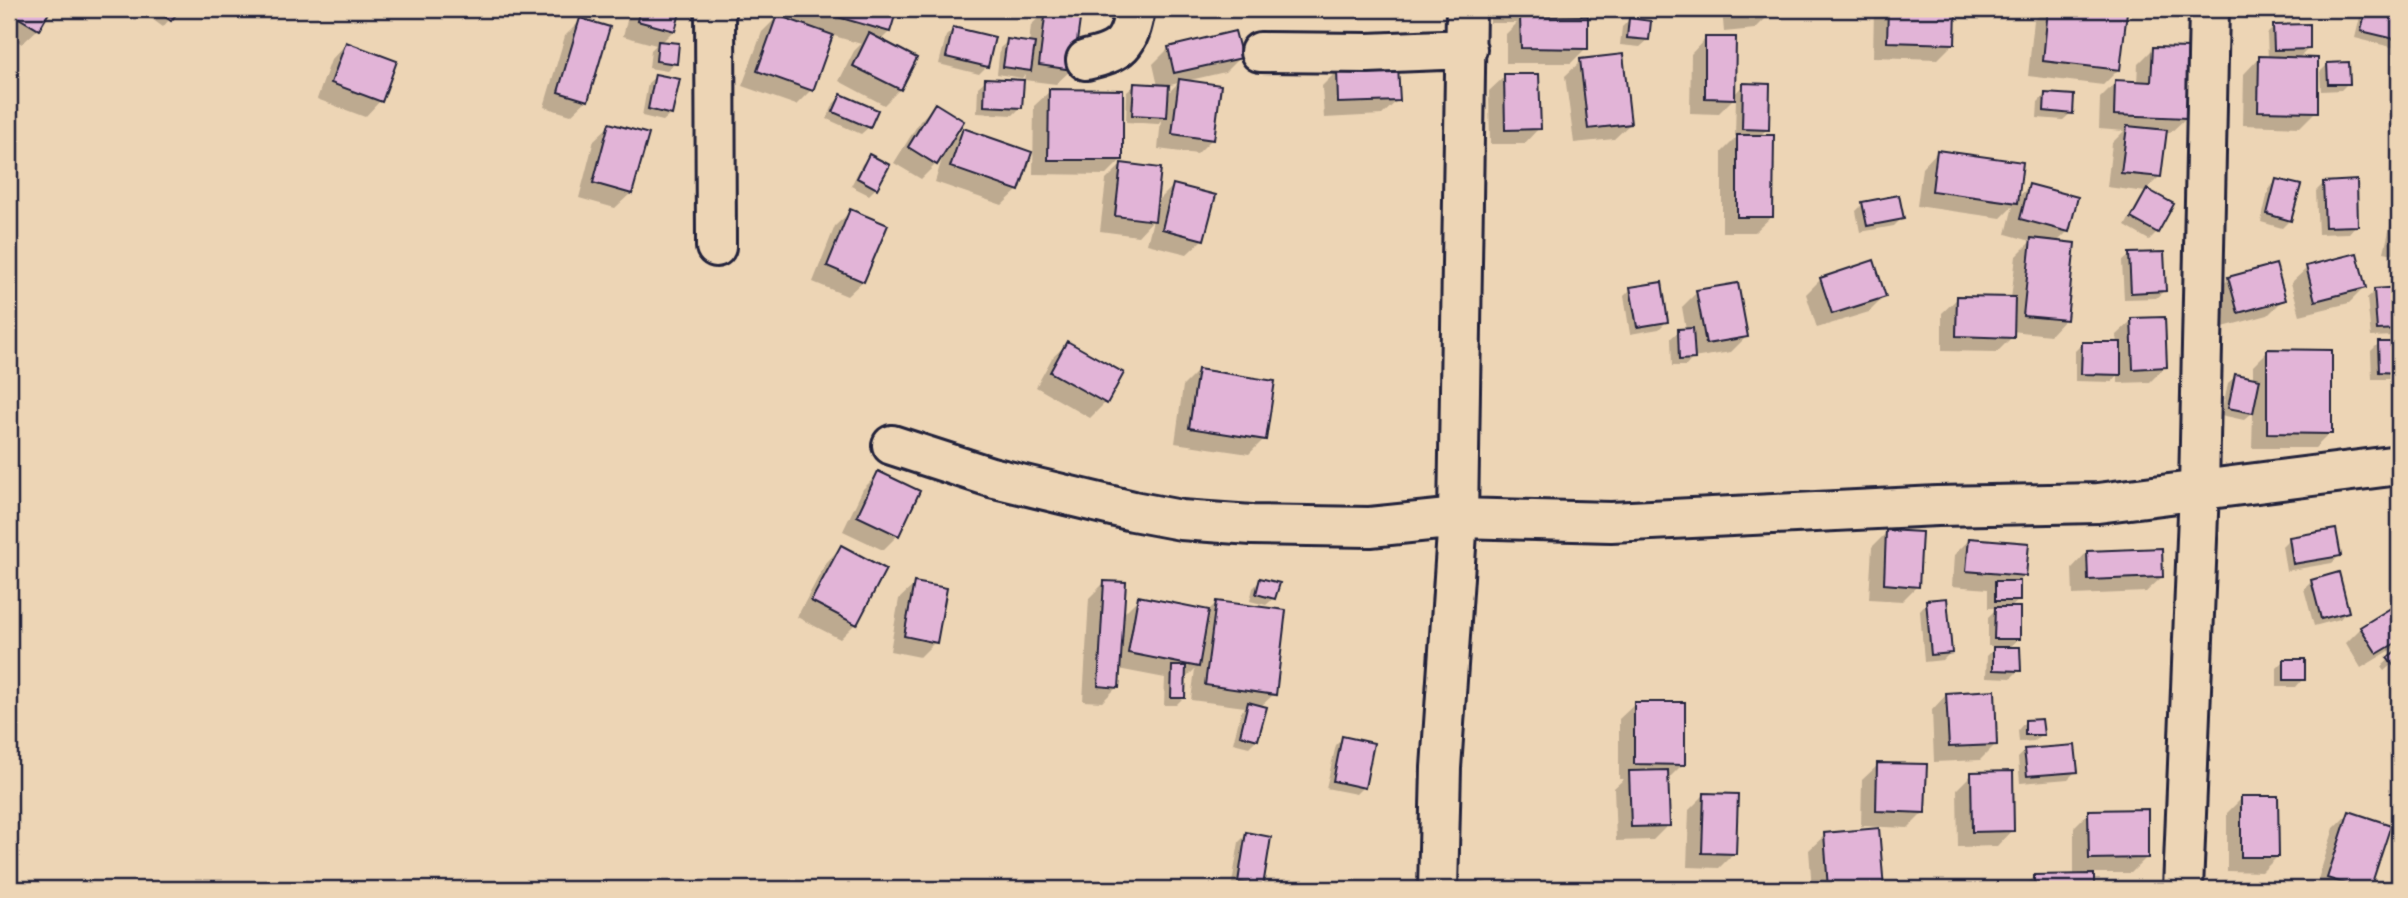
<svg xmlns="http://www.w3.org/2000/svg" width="2408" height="898" viewBox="0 0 2408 898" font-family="Caveat,sans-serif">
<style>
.shadow{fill:#0003;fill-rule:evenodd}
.building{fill:#e2b4d7;stroke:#22223b;stroke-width:2}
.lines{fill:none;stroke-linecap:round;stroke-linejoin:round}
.minor-casing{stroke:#22223b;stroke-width:44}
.minor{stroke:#edd5b5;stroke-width:38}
</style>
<rect width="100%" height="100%" fill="#edd5b5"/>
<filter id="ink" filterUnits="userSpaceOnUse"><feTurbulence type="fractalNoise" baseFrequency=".0143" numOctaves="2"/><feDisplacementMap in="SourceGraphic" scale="14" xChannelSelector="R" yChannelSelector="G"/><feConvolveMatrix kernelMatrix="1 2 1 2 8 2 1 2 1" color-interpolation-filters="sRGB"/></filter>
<g filter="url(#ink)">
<!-- shadow -->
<path class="shadow" d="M9,9h40l-11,20 -16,15 -13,-8z
M138,9h40l-15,18z
M514,9h22l-7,7z
M559,9h22l-7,7 -16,-5z
M630,9h49l-5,21 -13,13 14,20 -8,8 -18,-3 2,-18 5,-5 -33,-9z
M799,9h96l-6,23 -9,9 20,48 -16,16 -45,-24 15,-30 7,-7 -30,-9 -20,55 -15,15 -54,-19 20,-54 15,-15 18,6z
M1490,9h98l-10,9 8,30 -15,15h-65v-29l11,-11h-27z
M1722,9h48v5l-15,15 -31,3z
M1874,9h80l-1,35 -15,15 -65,-2z
M1960,9h35v2l-7,8h-28z
M2046,9h37l42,5 -7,56 -15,15 -75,-9 6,-56z
M2365,9h17l17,4v36l-44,-11 6,-25z
M1047,10l25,59 -16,15 -32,-4 1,-6 -3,4 -25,-4 3,-26 8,-7 21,3 2,-19z
M581,20l6,80 -16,15 -27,-8 21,-71z
M1629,20l19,20 -8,7 -20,-2 2,-18z
M2274,27l34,22 -11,11 19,51 -16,16 -57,-2 1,-51 15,-16h9l-1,-24z
M954,29l33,37 -8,8 -40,-10 7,-28z
M1706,38l28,57 9,-10 24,44 -8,8 12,80 -16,15h-33v-80l16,-16h-3l1,-40 -18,18 -28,-1 1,-59z
M346,44l34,57 -15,16 -48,-18 14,-39z
M1169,48l71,9 -15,15 -39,9 26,58 -15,15 -39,-5 3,-29 -3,4 -32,-2 1,-30 8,-7 23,1 -5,-22zM1178,83l-12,12 1,-9z
M2153,49l33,69 -16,15h-5l-6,44 -13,13 26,15 -15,27 -8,8 -24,-14 15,-27 6,-7 -39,-5 5,-44 12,-12 -25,-2 1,-31 16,-16 21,1 1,-19z
M1581,61l49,63 -16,15 -40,4 -9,-67z
M2328,64l20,19 -7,7 -20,1 -1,-19z
M1338,70l60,30 -16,15 -58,3 -2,-32z
M656,76l15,38 -8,7 -21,-5 6,-33z
M1505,76l34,52 -15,16h-34l-1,-53z
M986,80l34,28 -7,7 -36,-2 1,-26z
M1050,91l71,69 -15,15 -73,-1 1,-68z
M2046,94l25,19 -8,7 -26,-2 1,-16z
M842,96l27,31 -8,7 -34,-15 7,-16z
M935,105l15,36 14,-11 54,60 -16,15 -67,-23 10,-33 -9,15 -15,15 -27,-16 26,-42z
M610,125l21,68 -16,15 -36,-10 15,-58z
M1937,152l80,46 13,-12 38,45 -12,12 9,76 -15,16 -38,-4v6l-15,15 -55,-1v-38l16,-15 53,1 5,-43 15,-15 -25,-7 7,-28 -12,12 -84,-12 5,-38z
M870,157l6,31 -7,7 -18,-9 11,-22z
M1121,165l34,39 18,-18 30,53 -16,15 -40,-10 6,-24 -15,16 -38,-5 6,-51z
M2277,181l13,39 -8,8 -21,-6 8,-34z
M2324,183l32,42 -7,8 -31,1 -2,-43z
M2399,189v66l-15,-3z
M1863,204l39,14 -8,8 -34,6 -4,-21z
M851,211l12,70 -16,15 -34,-14 22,-56z
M2130,255l34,36 -8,7 -32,1 -2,-37z
M2307,268l57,20 -15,15 -49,12 -9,-32z
M1821,279l63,18 -15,15 -52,16 -11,-34z
M2229,279l55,20 -16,16 -45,12 -10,-33z
M1631,289l35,33 -7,7 -29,5 -6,-38z
M2399,289v42l-5,5 -23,1 -4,-39 8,-7z
M1697,292l49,45 -15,15 -38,6 -7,8h-14l-1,-28 8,-7 7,-1 -4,-23z
M2132,320l34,46 -16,16 -32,1v-8l-6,7 -37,-1v-30l7,-7h35l-1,-9z
M1068,343l37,60 -15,15 -54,-31 16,-29z
M2379,343h20v36h-27l-1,-28z
M2268,351l62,82 -15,15h-63l1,-36 -9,8 -23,-5 7,-32 8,-7 17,3v-13z
M1199,370l65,69 -15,15 -74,-11 8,-57z
M879,473l19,62 -15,15 -40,-19 20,-42z
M1887,532l30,54 -15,15 -33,-2 3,-52z
M2290,538l49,18 -7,7 -46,8 -4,-25z
M1969,540l56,36 -7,6v19l-9,8 9,30 -11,10 12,21 -8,8 -25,-1 1,-21 10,-10h-9v-29l9,-9h-9v-19l-36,-3 2,-31z
M841,547l14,77 -15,15 -43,-22 29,-54z
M2087,552l75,25 -16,15 -73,3 -1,-27z
M2338,575l9,36 -7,8 -26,7 -10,-37 7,-7z
M1261,580l13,18 -8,7 -16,-4 3,-13z
M1105,582l17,33 17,-17 69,13 8,-8 58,91 -14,13 -3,32 -8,8 -16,-4 8,-31 4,-5 -54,-7 4,-31 -11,11 -1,18 -7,7h-12l1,-27 -47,-9 -1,18 -15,15 -19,-1 6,-103z
M915,584l20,58 -15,15 -30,-6 9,-52z
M1927,602l23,51 -7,7 -19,2 -4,-52z
M2399,605v40l-38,23 -15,-25 15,-15z
M2397,652l2,6 -15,13 -3,-4z
M2284,661l19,18 -7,8h-19v-19z
M1947,694l49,50 -16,16 -46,2 -2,-52z
M1635,704l48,60 -16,16 1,45 -15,15 -37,1 -2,-53 10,-9h-5v-60z
M2025,722l17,12 -8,7 -15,1 -1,-12z
M1343,738l20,49 -7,7 -30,-6 10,-43z
M2025,751l51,20 -8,8 -48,4 -2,-25z
M1878,765l46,47 -16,16 -47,-2 1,-46z
M1972,774l40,56 -15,16 -39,1 -1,-58z
M1704,795l30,58 -15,15 -32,-1 2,-57z
M2242,798l36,58 -16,16 -35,-1v-58z
M2089,812l57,46 -15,15h-39l1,16h-71l12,-12 40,-1v-49z
M2349,813l40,13 -20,63h-54l19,-61z
M1878,830l5,59h-71l-3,-39 16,-15z
M1247,834l14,51 -3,4h-27l8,-47z"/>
<!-- building -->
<path class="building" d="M9,9h42l-12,21 -30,-18z
M155,9h25l-9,12z
M640,9h41l-6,22 -38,-10z
M810,9h87l-7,23z
M1046,9l35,4 -8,57 -34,-5z
M1738,9h34v5l-33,3z
M1888,9h68l-1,35 -68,-2z
M1967,9h30v3h-30z
M2048,9h49l30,3 -7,58 -77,-9z
M2366,9l33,2v29l-38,-9z
M777,15l56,20 -20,56 -56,-20z
M1588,16v33l-67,-1 -1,-31z
M580,18l30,9 -22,74 -30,-9z
M1629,18l22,3 -2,19 -22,-2z
M2310,24v25l-36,1 -1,-25z
M953,27l42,10 -7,30 -42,-10z
M1235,31l7,27 -68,15 -6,-26z
M869,33l48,25 -16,32 -48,-24z
M1705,37h31l-1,62 -30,-1z
M1007,39l28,4 -4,28 -28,-4z
M658,41l21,2 -2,21 -21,-3z
M346,42l51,19 -15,41 -51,-19z
M2153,47l37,1 -3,70 -73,-3 1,-35 36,2z
M1623,54l8,70 -43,5 -8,-70z
M2259,56l59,2v54l-60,-1z
M2349,62l1,22h-22l-1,-21z
M1398,67l2,34 -62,2 -1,-34z
M655,74l25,5 -8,36 -24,-6z
M1504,74h35l2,55 -36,1z
M985,78l39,2 -2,28 -38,-2z
M1179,79l42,6 -7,55 -42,-6z
M1134,83l35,2 -2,32 -35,-2z
M1743,83l27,1 -1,46 -27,-1z
M1049,89l74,1v70h-75z
M2045,93l29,2 -1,19 -29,-3z
M841,94l37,16 -8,18 -37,-16z
M935,103l29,18 -27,44 -29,-18z
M609,123l40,11 -17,60 -39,-11z
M2127,126l40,4 -6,47 -40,-4z
M963,128l69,24 -13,39 -69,-24z
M1737,135h37l-1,82h-36z
M1937,150l86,12 -5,41 -86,-12z
M869,154l21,11 -13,24 -20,-11z
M1121,163l40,5 -6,53 -40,-5z
M2276,179l25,6 -10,36 -24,-7z
M2357,180l1,46 -33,1 -2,-45z
M1173,184l43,11 -12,45 -42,-11z
M2029,184l49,13 -9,35 -49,-13z
M2147,189l27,15 -16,29 -27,-15z
M1899,195l5,24 -37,7 -5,-24z
M850,209l38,16 -24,57 -37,-16z
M2031,238l44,5 -8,77 -44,-4z
M2164,252l2,39 -35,2 -2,-40z
M2357,253l9,35 -51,13 -9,-35z
M1874,260l12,37 -54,17 -12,-36z
M2276,264l10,36 -48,13 -10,-36z
M1662,282l6,40 -31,5 -7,-40z
M1738,283l10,54 -42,7 -10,-54z
M2399,287v42l-22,1 -3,-41z
M1957,296l58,1 -1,41 -58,-2z
M2165,317l2,50 -34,2 -2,-51z
M1693,328l2,31 -16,1 -1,-31z
M1067,341l57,32 -17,31 -57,-32z
M2082,342h39v33l-40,-1z
M2378,342h21v31l-20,-1z
M2267,349l65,1v84l-65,-1z
M1198,369l77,12 -9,59 -77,-12z
M2235,374l25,5 -7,34 -25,-5z
M878,471l42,20 -21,45 -42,-20z
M2336,529l5,27 -48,8 -4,-27z
M1886,530l36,2 -3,55 -35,-3z
M1969,538l60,5 -3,33 -60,-5z
M841,545l45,24 -29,56 -46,-24z
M2162,548l1,29 -75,3 -1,-29z
M2339,572l10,40 -28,7 -10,-39z
M1260,578l20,5 -5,16 -19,-5z
M1104,581l22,1 -7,106 -21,-2z
M1995,581h25v20h-25z
M914,582l33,6 -10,55 -33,-7z
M1138,596l71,14 -10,57 -71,-14z
M1947,598l5,55 -21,2 -5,-55z
M1216,601l70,9 -10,85 -71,-10z
M2399,603v38l-22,13 -17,-27z
M1995,607h25v32h-26z
M1993,647h27l1,24 -28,-1z
M2398,649l1,11 -6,5 -6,-7z
M2284,659h21v21h-21z
M1172,666h14l-1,32h-14z
M1995,690l2,55 -48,2 -3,-54z
M1248,702l19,5 -9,33 -18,-5z
M1634,702h51v63l-51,-1z
M2042,719l2,16h-19v-15z
M1342,736l32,7 -9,45 -32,-7z
M2075,745l3,27 -51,4 -3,-27z
M1877,763l50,1 -2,49 -49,-2z
M1668,770l2,56 -39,1 -2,-56z
M2013,771l1,60 -42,1 -1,-60z
M1704,793l34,1 -2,60 -34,-1z
M2241,796h37l1,61h-38z
M2148,809v49l-59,1 -1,-49z
M2349,811l42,14 -21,64h-8l-35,-11z
M1879,828l5,61h-56l-4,-56z
M1246,832l25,5 -8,49 -25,-4z
M2094,874v15h-60v-14z
M1482,884l28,5h-29z"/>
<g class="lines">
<defs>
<path id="minor" d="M715,9l1,238
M1260,52l108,1 99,-4
M1086,60c35,-8 43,-15 49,-51
M892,445l99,32 142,34 48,9 71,5 118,2 88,-9 153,4 326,-16 161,-3 301,-38
M1438,889l3,-121 17,-250 8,-509
M2183,889l16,-400 10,-480"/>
</defs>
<!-- minor casing -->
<use href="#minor" class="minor-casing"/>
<!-- minor -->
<use href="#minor" class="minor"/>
</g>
</g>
<!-- margin -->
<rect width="2408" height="898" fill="none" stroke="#edd5b5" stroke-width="35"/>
<rect x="18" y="18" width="2373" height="863" fill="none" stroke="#22223b" stroke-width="2.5" filter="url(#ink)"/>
</svg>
